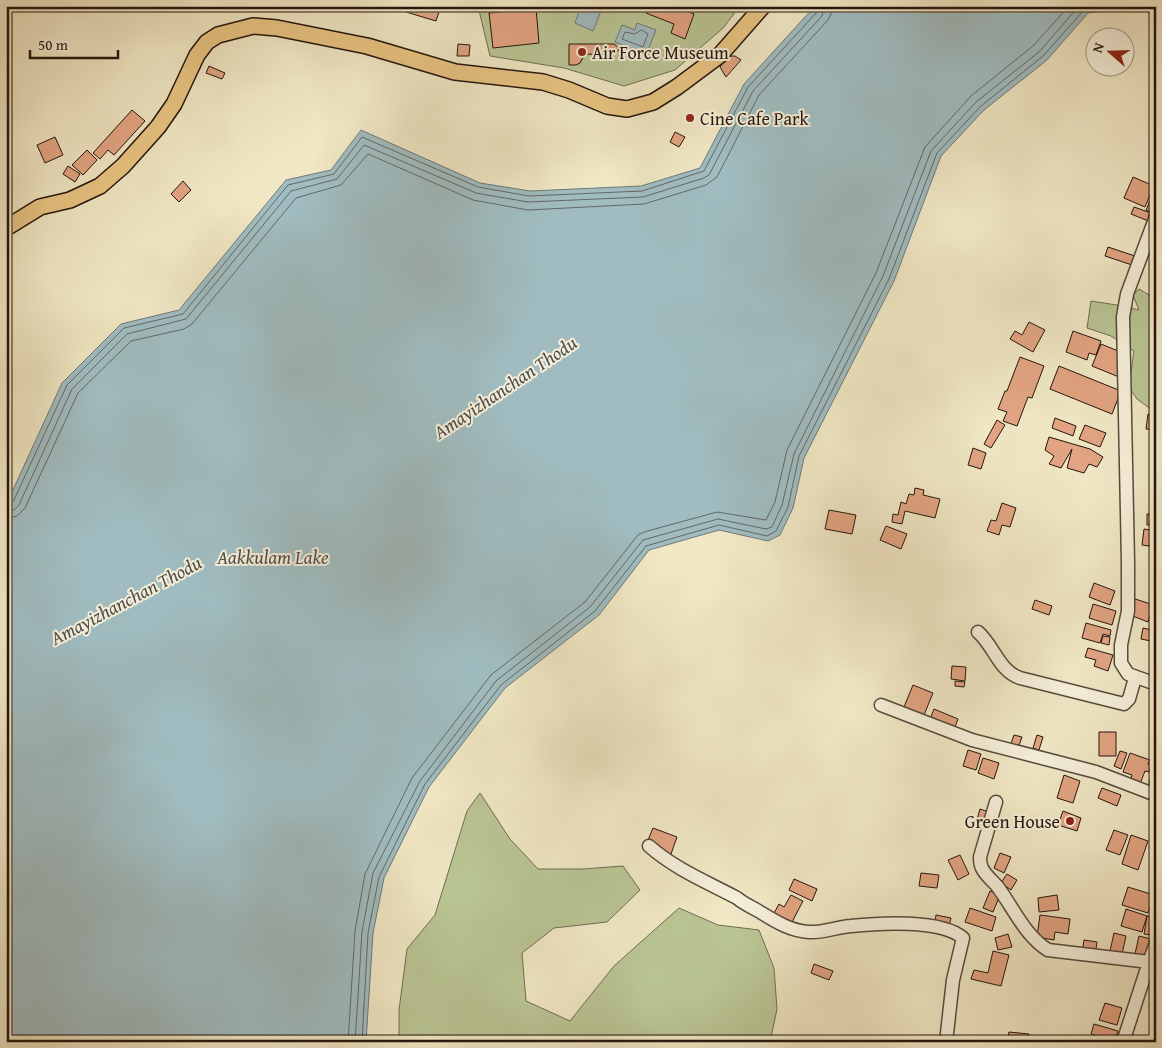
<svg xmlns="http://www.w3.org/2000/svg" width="1162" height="1048" viewBox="0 0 1162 1048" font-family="'Gentium Book Plus',serif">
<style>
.green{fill:#bac594;stroke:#6f6d51}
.water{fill:#a0bcc0;stroke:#6e7979}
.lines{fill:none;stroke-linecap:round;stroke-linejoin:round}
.shore{stroke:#626867;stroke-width:1}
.building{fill:#e2a482;stroke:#24150e}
.minor-casing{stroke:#574a3c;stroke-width:15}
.major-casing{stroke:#24150e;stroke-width:18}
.minor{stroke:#f5efd9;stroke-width:12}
.major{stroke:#e8c482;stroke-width:15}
.poi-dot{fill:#8f2418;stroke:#f5efd9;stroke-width:2}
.labels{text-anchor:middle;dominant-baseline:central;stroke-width:4;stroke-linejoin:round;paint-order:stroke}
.poi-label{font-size:18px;fill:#24150e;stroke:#f5efd9;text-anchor:start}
.water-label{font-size:19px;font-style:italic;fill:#4f4f4c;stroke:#f5efd9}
</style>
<rect width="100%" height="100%" fill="#f0e7c4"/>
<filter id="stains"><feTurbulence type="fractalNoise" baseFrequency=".004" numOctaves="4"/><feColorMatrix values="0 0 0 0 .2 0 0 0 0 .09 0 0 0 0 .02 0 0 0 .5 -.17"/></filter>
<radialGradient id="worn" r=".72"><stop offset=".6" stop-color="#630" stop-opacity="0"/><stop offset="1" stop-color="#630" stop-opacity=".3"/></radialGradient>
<!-- green -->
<path class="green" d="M478,6h262l-17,22 -48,42 -51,16 -60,-18 -74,-12z
M1139,289l17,10v114l-19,-14 -8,-12 5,-36 -23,-15 -24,-8 4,-27 32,5 16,4 -6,-15z
M480,793l30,46 28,30h45l40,-3 17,24 -33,32 -53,6 -32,25 4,48 44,20 44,-55 65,-58 39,17 41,5 15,38 3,41 -7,33h-371v-32l8,-61 28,-34 32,-104z"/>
<!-- water -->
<path class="water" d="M581,6h22l-10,25 -18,-8z
M815,6h341v10l-19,-8 -49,5 -41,47 -63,50 -43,46 -47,125 -90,177 -11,50 -13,27 -12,6 -49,-11 -70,20 -50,65 -94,73 -76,99 -45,91 -11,55 -7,109h-360v-537l56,-122 59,-59 58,-14 107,-130 45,-10 30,-40 119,53 50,8 111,-5 59,-18 44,-84z
M637,23l19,7 -10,25 -31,-13 7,-17 13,5z"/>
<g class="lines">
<!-- shore -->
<path class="shore" d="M642,30l6,4 -5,13 -21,-8 3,-7 9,2z
M6,505h4l3,-3 54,-117 57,-57 59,-14 105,-129 46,-11 28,-37 116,50 51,9 113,-5 62,-20 44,-84 69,-75 2,-6
M6,511l8,-1 5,-5 53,-116 55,-55 59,-15 105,-128 46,-12 27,-34 112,48 52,9 115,-5 61,-19 5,-3 44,-84 69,-75 3,-10
M6,519l11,-3 8,-8 53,-115 53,-52 53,-12 8,-5 104,-126 45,-13 27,-31 105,46 55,10 116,-6 62,-19 11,-8 42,-82 69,-75 3,-6 1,-8
M348,1042l7,-111 10,-57 47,-96 79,-103 94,-73 53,-67 6,-3 73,-20 49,8 9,-18 12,-52 89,-177 49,-126 46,-51 62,-50 36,-40
M355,1042l7,-110 11,-59 47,-92 76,-100 94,-74 53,-67 75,-21 48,10 6,-2 10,-22 12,-51 89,-178 48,-125 45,-49 63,-50 40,-46
M362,1042l6,-109 11,-56 46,-93 76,-99 94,-74 51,-65 73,-21 48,11 9,-5 12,-24 11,-51 90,-177 48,-126 44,-47 62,-50 41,-46 24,-4"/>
</g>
<!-- building -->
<path class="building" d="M397,6h35l8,3 -4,12 -40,-12z
M648,6h26l20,8 -9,25 -14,-6 3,-9 -28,-11z
M536,8l3,35 -46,5 -4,-35z
M458,44l12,1 -1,11h-12z
M569,44h45l5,4v2l-7,5 -27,-1 -5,9 -4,2h-7z
M728,56h7l6,4 -15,17 -6,-10z
M209,66l16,7 -3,6 -16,-6z
M132,110l13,11 -31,34 -6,-5 -8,9 -7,-6z
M675,132l10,5 -6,10 -9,-5z
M55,137l8,18 -18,8 -8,-18z
M87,150l10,10 -14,15 -11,-10z
M68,166l12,8 -5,8 -12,-8z
M1133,177l21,9 -9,21 -21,-9z
M183,181l8,9 -12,12 -8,-8z
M1154,192l2,1v17l-2,4 -8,-4z
M1134,207l20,7 -3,8 -20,-8z
M1108,247l27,9 -3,9 -27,-9z
M1029,322l16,8 -12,22 -23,-13 5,-8 7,4z
M1073,331l28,10 -5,14 -7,-2 -2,7 -21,-8z
M1101,344l27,11 -9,22 -27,-11z
M1020,357l24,9 -12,32 -4,-1 -11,29 -14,-5 4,-9 -9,-3 7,-18h2z
M1059,366l62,25 -9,23 -62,-25z
M1148,414l8,2v14l-10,-1z
M1055,418l21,8 -3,10 -21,-8z
M997,420l8,5 -14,23 -7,-4z
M1085,425l21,8 -6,14 -21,-8z
M1049,437l41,12 13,8 -6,10 -8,-3 -5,9 -17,-5 5,-19 -11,19 -12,-4 5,-8 -9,-6z
M1153,444h3v15h-4z
M973,448l13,5 -5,16 -13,-4z
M915,488l9,2 -1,5 17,4 -5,19 -30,-7 -3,13 -10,-2 1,-8 5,1 3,-13 5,2 3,-10 5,1z
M1002,503l14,5 -6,19 -8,-2 -3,10 -12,-4 4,-11 5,1z
M829,510l27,5 -4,19 -27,-5z
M1147,514h9v11h-9z
M886,526l21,8 -6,15 -21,-9z
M1144,529l12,2v16l-14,-2z
M1094,583l21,8 -5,14 -21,-8z
M1135,599l19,6 -6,17 -18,-7z
M1035,600l17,6 -3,9 -17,-6z
M1093,604l23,7 -4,14 -23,-7z
M1086,623l25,7 -1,6 -7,-2 -3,9 -18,-5z
M1143,628l13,3v11l-15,-3z
M1103,636l7,1 -1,8 -8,-2z
M1088,648l25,7 -5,16 -14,-5 2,-6 -11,-3z
M952,666l14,1 -1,14 -14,-2z
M955,681l10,1 -1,5 -9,-1z
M913,685l20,8 -9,22 -20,-8z
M934,709l24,10 -5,13 -24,-10z
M1099,732h17v24h-17z
M1014,735l8,2 -5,14 -8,-2z
M1037,735l6,2 -4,13 -6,-2z
M968,750l13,4 -5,16 -13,-4z
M1120,751l7,2 -6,16 -7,-3z
M1130,753l20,7 -2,4 3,1 -2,7 -4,-1 -5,13 -10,-4 2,-5 -9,-3z
M983,758l16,5 -5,16 -16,-6z
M1154,767h2v18l-7,-2z
M1064,775l16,6 -7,22 -16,-5z
M1102,788l19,7 -4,11 -19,-8z
M980,809l15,5 -4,10 -14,-4z
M1063,811l18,7 -4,13 -19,-6z
M653,828l24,9 -6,17 -25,-9z
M1114,830l14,5 -8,20 -14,-5z
M1131,835l17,6 -10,29 -16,-6z
M1000,853l11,4 -7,16 -10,-5z
M960,855l9,19 -11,6 -10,-20z
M921,873l18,2 -2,13 -18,-2z
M1007,874l10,6 -6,10 -10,-7z
M794,879l23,10 -5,12 -23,-11z
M1128,887l26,8 -6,18 -26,-8z
M990,891l10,4 -7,17 -10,-4z
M791,895l12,6 -12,23 -18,-9 6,-11 5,3z
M1057,895l2,15 -20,2 -1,-14z
M970,908l26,9 -4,14 -27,-9z
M1126,909l21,7 -5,16 -21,-6z
M936,915l15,3 -3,12 -14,-3z
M1040,915l30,4 -2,15 -13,-2 -1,8 -17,-3z
M1147,916l7,1 -3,18 -7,-1z
M1114,933l12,3 -4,18 -12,-3z
M1008,934l4,13 -14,3 -3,-12z
M1139,936l12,3 -4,18 -12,-3z
M1084,940l13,2 -2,14 -13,-2z
M993,951l16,4 -8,31 -30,-7 3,-9 14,3z
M814,964l19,7 -4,9 -18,-7z
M1105,1003l17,5 -5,17 -18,-5z
M1094,1024l24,7 -3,11h-19l1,-6 -6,-2z
M1009,1032l20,2 -1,8h-21z"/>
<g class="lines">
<defs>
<path id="minor" d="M1156,216l-29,78 -4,23 5,245v49l-7,34v18l7,11 28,10
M978,632c16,14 21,39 42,46l104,26 5,-5 6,-21
M881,705l91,35 124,32 60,23
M996,802l-16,55c0,4 0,7 2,11 3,7 10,12 15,18 16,21 28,50 51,64l101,12 7,-19
M649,846c26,23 58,36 88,52 7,6 15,9 23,14 15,9 30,19 49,20 13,1 28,-5 42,-6 28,-3 90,-7 112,12l-10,42 -7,62
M1123,1042l26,-80h7"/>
<path id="major" d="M6,228l34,-21 30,-7 30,-14 23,-20 35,-39 16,-23 23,-49 10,-13 11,-7 35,-9 24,2 90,18 88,26 88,10 26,8 38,16 20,3 26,-7 24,-15 43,-32 43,-49"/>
</defs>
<!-- minor casing -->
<use href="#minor" class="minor-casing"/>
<!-- major casing -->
<use href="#major" class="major-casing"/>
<!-- minor -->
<use href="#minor" class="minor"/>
<!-- major -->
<use href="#major" class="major"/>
</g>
<!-- markers -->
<g class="poi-dot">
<circle cx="582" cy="52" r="5"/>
<circle cx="690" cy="118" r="5"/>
<circle cx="1070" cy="821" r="5"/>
</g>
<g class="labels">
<!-- poi labels -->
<g class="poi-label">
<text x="592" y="52">Air Force Museum</text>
<text x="700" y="118">Cine Cafe Park</text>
<text x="1060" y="821" text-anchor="end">Green House</text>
</g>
<!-- water labels -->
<g class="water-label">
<text transform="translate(505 387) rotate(-34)">Amayizhanchan Thodu</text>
<text x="273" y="557">Aakkulam Lake</text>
<text transform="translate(126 600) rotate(-28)">Amayizhanchan Thodu</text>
</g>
</g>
<!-- margin -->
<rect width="1162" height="1048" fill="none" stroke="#f0e7c4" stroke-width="25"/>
<rect x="8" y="8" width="1147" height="1033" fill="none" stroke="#24150e" stroke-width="2.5"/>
<rect x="12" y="12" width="1137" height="1023" fill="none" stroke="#24150e"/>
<!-- north arrow -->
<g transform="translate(1110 52) rotate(290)"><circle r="24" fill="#f5efd9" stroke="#a19888"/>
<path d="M0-4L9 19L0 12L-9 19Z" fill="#8f2418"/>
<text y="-8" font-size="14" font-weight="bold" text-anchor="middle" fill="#24150e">N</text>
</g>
<!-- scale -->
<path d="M30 50v8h88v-8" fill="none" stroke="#24150e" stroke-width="2.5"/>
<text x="38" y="50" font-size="15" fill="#24150e" stroke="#f5efd9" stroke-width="4" paint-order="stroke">50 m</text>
<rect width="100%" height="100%" filter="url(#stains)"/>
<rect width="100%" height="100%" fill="url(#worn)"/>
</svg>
